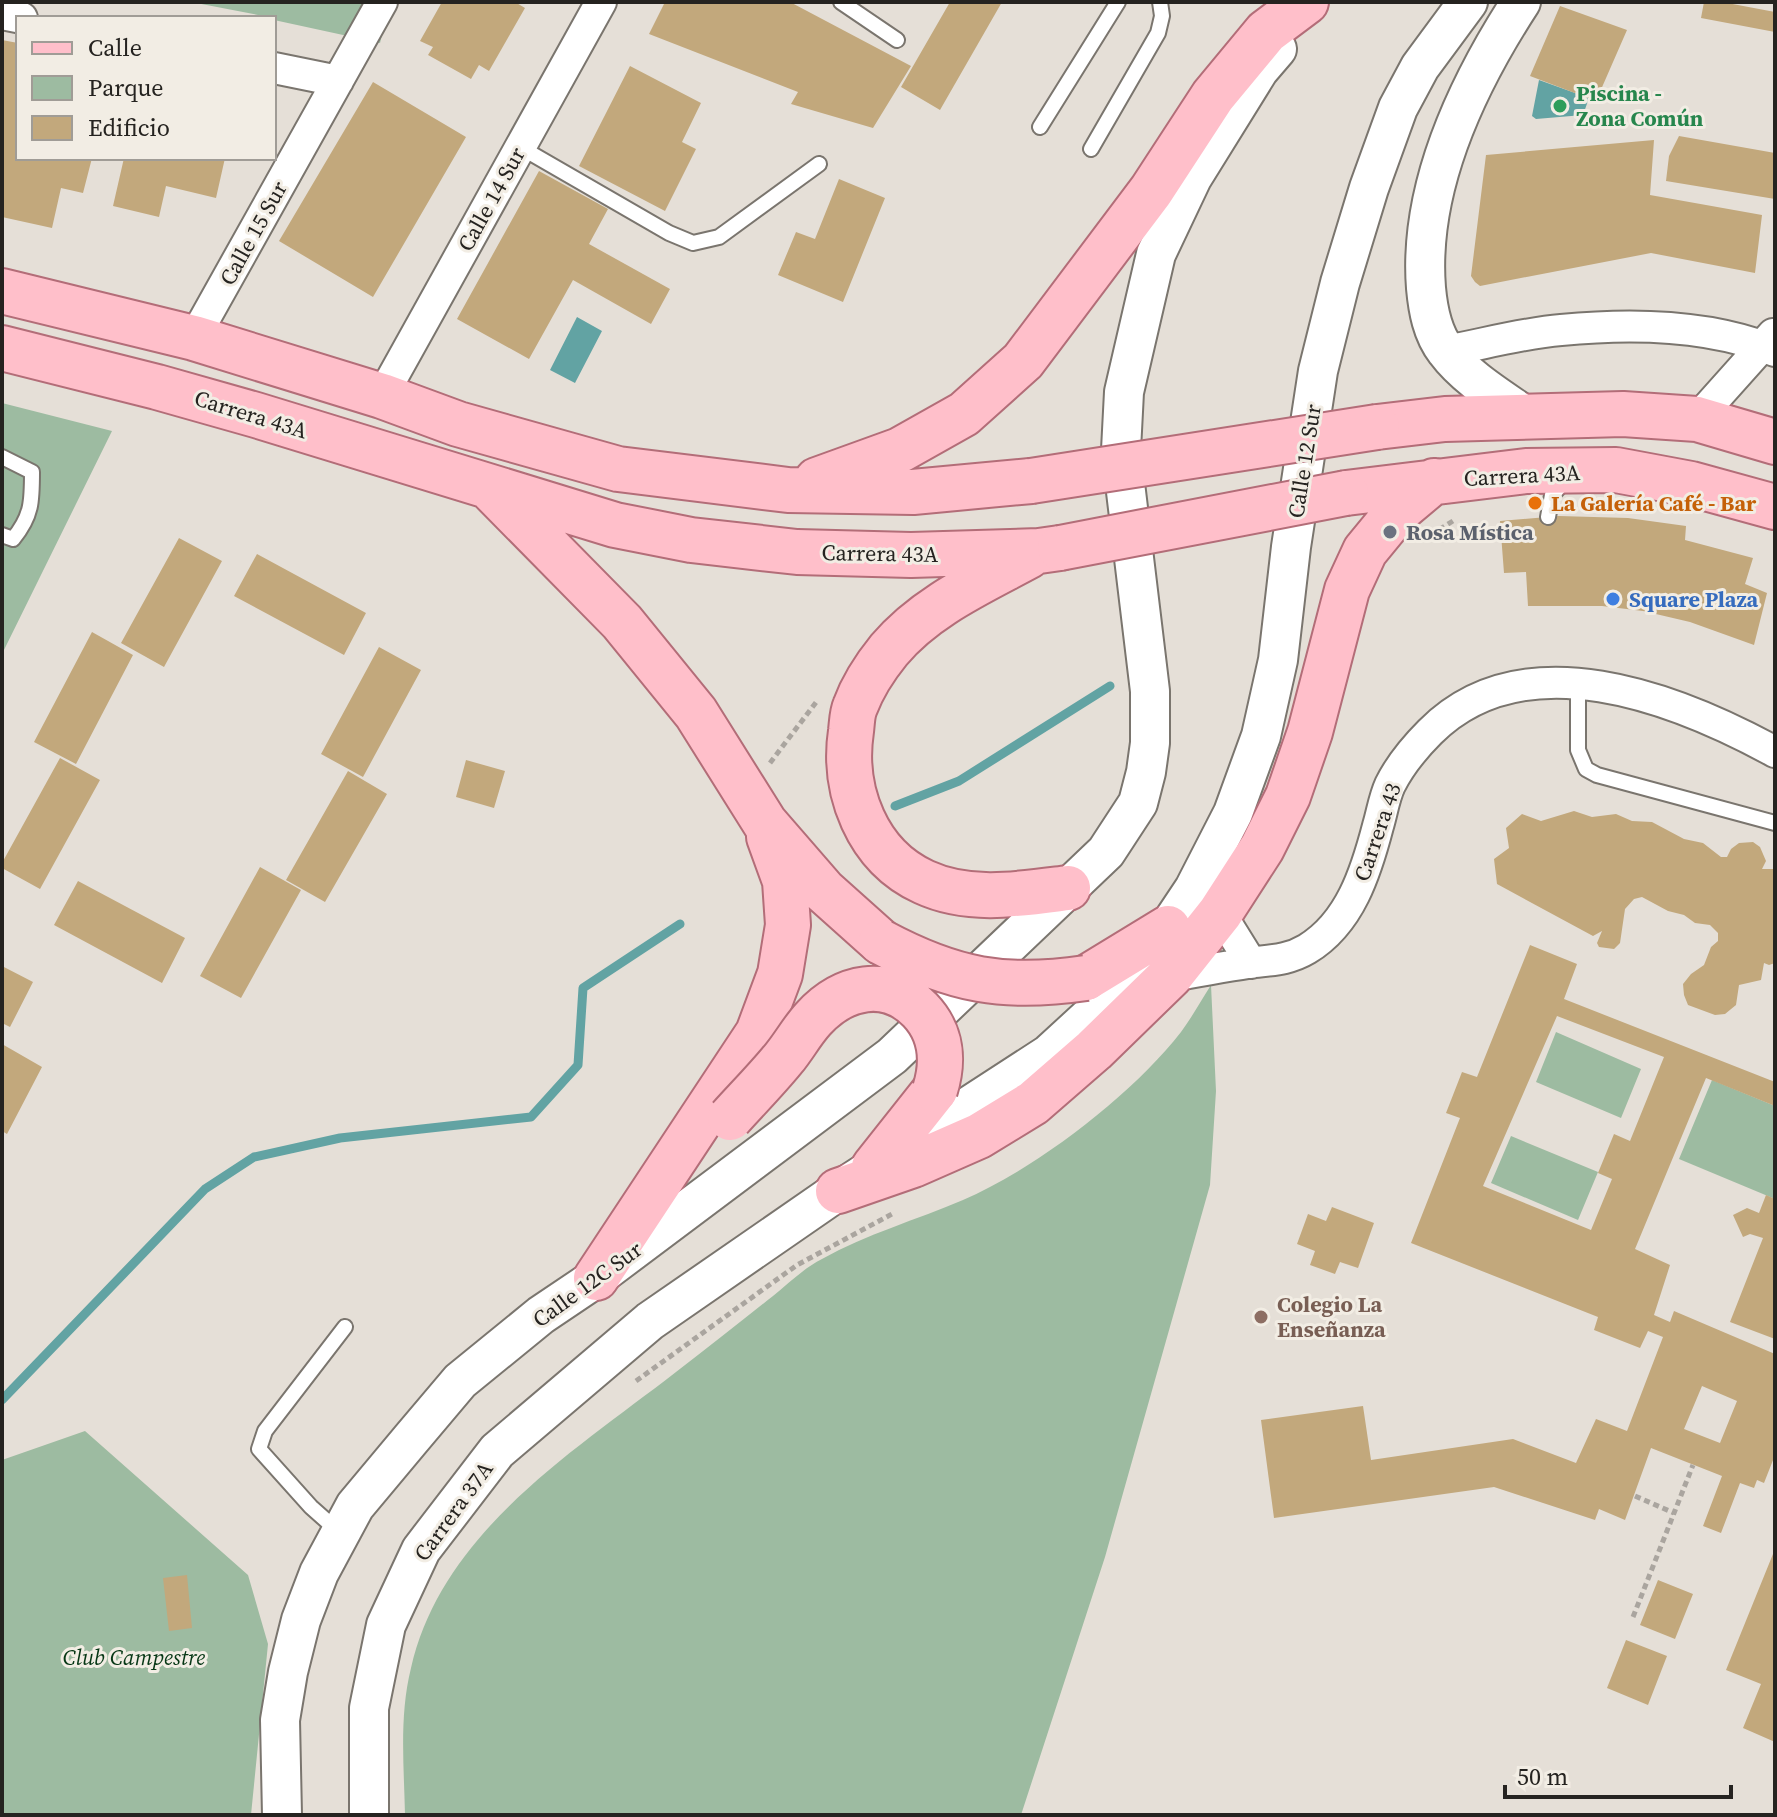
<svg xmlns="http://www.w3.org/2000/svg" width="1777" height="1817" viewBox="0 0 1777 1817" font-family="'Source Serif 4',serif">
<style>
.green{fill:#9dbba1}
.water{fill:#62a3a3}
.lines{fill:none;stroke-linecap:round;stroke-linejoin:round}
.stream{stroke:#62a3a3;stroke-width:9}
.building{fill:#c2a87c;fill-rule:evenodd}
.service-casing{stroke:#7a756e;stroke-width:18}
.minor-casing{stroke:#7a756e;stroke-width:34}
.tertiary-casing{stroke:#7a756e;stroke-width:42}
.primary-casing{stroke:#b36d78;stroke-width:48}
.path{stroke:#aaa59f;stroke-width:5;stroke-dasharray:6 4;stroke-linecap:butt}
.service{stroke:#fff;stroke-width:14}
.minor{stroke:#fff;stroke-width:30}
.tertiary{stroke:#fff;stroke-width:38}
.primary{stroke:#ffbfca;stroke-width:44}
.primary-bridge-casing{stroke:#b36d78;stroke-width:48;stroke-linecap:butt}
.primary-bridge{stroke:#ffbfca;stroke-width:44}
.leisure-dot{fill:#2e9e5b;stroke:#f2ede4;stroke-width:3}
.food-dot{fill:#e8710a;stroke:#f2ede4;stroke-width:3}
.worship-dot{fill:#6b7280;stroke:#f2ede4;stroke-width:3}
.shop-dot{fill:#3f7fe0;stroke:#f2ede4;stroke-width:3}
.education-dot{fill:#8d6e63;stroke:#f2ede4;stroke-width:3}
.labels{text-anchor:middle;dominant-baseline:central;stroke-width:6;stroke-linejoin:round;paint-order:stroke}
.leisure-label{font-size:22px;font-weight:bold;fill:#27864d;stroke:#f2ede4;text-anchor:start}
.street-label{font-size:22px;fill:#252320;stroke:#f2ede4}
.food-label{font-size:22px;font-weight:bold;fill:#c56008;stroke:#f2ede4;text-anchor:start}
.worship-label{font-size:22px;font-weight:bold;fill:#5b616d;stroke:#f2ede4;text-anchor:start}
.shop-label{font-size:22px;font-weight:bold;fill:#366cbe;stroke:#f2ede4;text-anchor:start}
.education-label{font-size:22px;font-weight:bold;fill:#785e54;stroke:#f2ede4;text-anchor:start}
.park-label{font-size:22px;font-style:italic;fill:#063715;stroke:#f2ede4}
</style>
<rect width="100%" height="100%" fill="#e5dfd7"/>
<!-- green -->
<path class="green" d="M191,2h199l-10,41 -106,-23v-2z
M2,403l110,28 -110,223z
M1211,985l5,106 -6,94 -105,372 -84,258h-616c-1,-49 -6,-99 6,-147 31,-136 162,-216 265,-296 33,-25 65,-51 97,-76 15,-12 31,-28 49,-37 45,-25 94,-39 141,-59 74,-32 169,-105 218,-168 11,-15 20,-31 30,-47z
M1556,1032l85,37 -20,49 -85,-36z
M1712,1080l63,26v93l-96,-40z
M1511,1136l87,36 -20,48 -87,-37z
M85,1431l163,144 20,69 -17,171h-249v-355z"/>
<!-- water -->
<path class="water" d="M1539,80l50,18 -6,17 -47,4 -4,-3z
M577,317l25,14 -27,52 -25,-13z"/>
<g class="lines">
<!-- stream -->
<path class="stream" d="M895,806l64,-25 151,-95
M2,1400l203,-211 49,-32 86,-19 191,-21 47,-52 5,-77 97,-64"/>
</g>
<!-- building -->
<path class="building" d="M442,2h73l10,6 -36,63 -10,-6 -8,14 -43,-24 5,-8 -13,-6z
M665,2h125l121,64 -38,62 -82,-24 7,-12 -149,-58z
M950,2h52l-62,108 -39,-23z
M1704,2h18l53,10v20l-74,-14z
M1560,6l67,24 -31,71 -66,-25z
M2,40l16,3v115h74l-9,35 -22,-5 -9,40 -50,-11z
M630,66l71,37 -19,39 14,7 -31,62 -86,-45z
M373,82l93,55 -93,160 -94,-56z
M1679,136l96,17v46l-109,-18 3,-25z
M1654,140l-4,55 112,20 -7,58 -104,-20 -171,33 -5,-4 -4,-6 15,-121z
M124,158h101l-9,40 -50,-12 -7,31 -46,-11z
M539,171l69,38 -19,35 81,45 -19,35 -78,-44 -44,79 -72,-40z
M839,179l46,19 -42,104 -65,-27 18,-43 19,7z
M1559,516l69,2 58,8 -1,14 68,18 -8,26 22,9 -13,52 -64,-23 -47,-11 -41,-5h-74l-2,-34 -22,1 -4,-52z
M179,538l43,23 -58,106 -43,-24z
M257,554l109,59 -22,42 -110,-59z
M92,632l41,23 -57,109 -42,-22z
M379,647l42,23 -58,107 -42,-23z
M60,758l40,22 -60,109 -38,-21v-5z
M466,760l39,11 -11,37 -38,-11z
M348,771l39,23 -62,108 -39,-22z
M1574,811l18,6 24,-3 16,7 20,1 32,17 19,4 18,14h6l4,-8 8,-6 14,-1 7,5 6,14 -4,8h13v94l-6,2 -5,-2 -3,17 -22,5 -3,20 -11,9 -10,1 -27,-10 -4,-10 -1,-11 8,-10 13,-9 7,-18 7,-6v-8l-8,-8 -15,-2 -11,-8 -16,-4 -26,-14 -8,2 -9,10 -5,34 -6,6 -15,-2 -2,-4 5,-12 -9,5 -96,-52 -3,-25 15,-11 -3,-20 16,-14 19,7z
M260,867l41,23 -60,108 -41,-22z
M78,881l107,57 -23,45 -108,-58z
M1530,945l47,19 -13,35 211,83v24l-69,-28 -71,171 35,16 -16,50 16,7 4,-11 101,43v101l-11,28 -7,-3 -3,8 -14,-5 -19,50 -18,-7 19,-50 -71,-28 -26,72 -26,-11 -4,11 -101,-33 -220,31 -13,-98 102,-14 8,54 142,-21 63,24 20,-44 31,12 36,-94 -15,-6 -8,17 -46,-18 4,-13 -187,-74 49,-125 -14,-5 16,-41 15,5zM1557,1016l107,41 -34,84 -16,-7 -16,39 14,6 -21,51 -108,-44zM1702,1386l35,15 -17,42 -36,-14z
M2,966l31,16 -23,45 -8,-4z
M2,1044l40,23 -35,67 -5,-3z
M1766,1195l9,4v140l-45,-17 33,-84 -13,-4 -7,3 -10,-22 14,-7 12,5z
M1332,1207l42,16 -16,45 -18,-6 -5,12 -25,-9 5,-14 -18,-7 11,-30 18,7z
M1775,1549v193l-32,-14 18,-44 -35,-14z
M187,1575l5,53 -23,3 -6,-53z
M1658,1580l35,14 -18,45 -35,-14z
M1626,1640l41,16 -19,49 -41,-17z"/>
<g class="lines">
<defs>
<path id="service" d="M841,2l56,38
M1040,127l78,-125
M520,147l149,86 24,10 26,-6 100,-73
M1091,149l67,-116 4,-17 -2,-14
M2,457l30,15c0,29 0,44 -19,67l-11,-4
M1548,517l4,-22 14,-15
M1578,684v66l8,19 11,6 178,48
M338,1531l-27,-24 -52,-58 6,-18 80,-104"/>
<path id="minor" d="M2,14l20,4
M274,68l64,13
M194,338l188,-336
M1446,351c38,-7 77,-18 115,-21 71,-7 148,-6 214,21
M382,396l219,-394
M1697,419l76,-85
M1220,913l31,50
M1170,976c26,-4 52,-9 78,-13 21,-3 39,-2 59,-14 43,-26 59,-77 71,-123 4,-13 6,-28 12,-41 10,-20 24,-37 40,-53 94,-94 246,-34 345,20"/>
<path id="tertiary" d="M1521,2c-54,83 -103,185 -95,286 2,22 6,45 20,63 20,27 54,47 81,66
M282,1815l-2,-95 8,-48 13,-52 18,-47 36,-67 56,-67 49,-58 81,-66 55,-37 296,-222 214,-204 32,-49 8,-31 4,-29v-52l-29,-241 3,-58 32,-138 36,-76 67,-108 18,-21
M369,1815v-107l17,-83 35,-75 76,-99 153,-130 188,-130 211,-137 62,-57 57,-69 26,-39 39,-76 28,-77 17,-76 13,-113 27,-176 22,-88 29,-95 29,-80 22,-41 48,-65"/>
<path id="primary" d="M2,291l192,47 188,58 76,28 160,45 170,21 125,2 118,-11
M2,348l155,39 99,28 359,110 76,15 106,12 114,3 128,-4 21,-3
M1377,427l68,-8 178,-5 74,5 78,23
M817,480l83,-30 64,-36 59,-53 128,-170 62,-95 53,-64 40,-30
M492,490l130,132 74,91 69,110 59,68 57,51
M1346,493l180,-22 90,-1 75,14 84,23
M1029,556c-48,26 -103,50 -140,94 -13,16 -27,38 -34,57 -3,7 -3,16 -4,24 -9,60 16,125 73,151 45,21 97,12 144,6
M1086,978l82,-50
M874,1167l61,-77
M838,1191l75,-26 66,-29 54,-33 61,-53 76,-74 50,-63 42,-65 26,-52 22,-64 37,-142 18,-39 32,-39 37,-31
M596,1278l162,-245 22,-59 8,-49 -3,-44 -16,-44"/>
</defs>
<!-- service casing -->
<use href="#service" class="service-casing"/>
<!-- minor casing -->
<use href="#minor" class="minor-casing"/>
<!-- tertiary casing -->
<use href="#tertiary" class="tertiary-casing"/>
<!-- primary casing -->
<use href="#primary" class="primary-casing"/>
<!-- path -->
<path class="path" d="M1431,535l25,-16
M770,763l47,-62
M636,1381l161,-116 95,-51
M1635,1496l39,17
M1633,1617l60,-152"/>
<!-- service -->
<use href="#service" class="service"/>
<!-- minor -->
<use href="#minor" class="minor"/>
<!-- tertiary -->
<use href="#tertiary" class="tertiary"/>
<!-- primary -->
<use href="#primary" class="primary"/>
<defs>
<path id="primary-bridge" d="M1031,481l346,-54
M1060,548l286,-55
M881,942c73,39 123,48 205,36
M730,1118c18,-20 37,-39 54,-60 10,-12 18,-27 29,-39 30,-33 74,-43 107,-9 22,23 24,51 15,80"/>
</defs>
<!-- primary-bridge casing -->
<use href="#primary-bridge" class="primary-bridge-casing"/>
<!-- primary-bridge -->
<use href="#primary-bridge" class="primary-bridge"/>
</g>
<!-- markers -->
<circle class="leisure-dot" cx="1560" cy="106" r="8"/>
<circle class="food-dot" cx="1535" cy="503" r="8"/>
<circle class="worship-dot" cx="1390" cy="532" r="8"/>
<circle class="shop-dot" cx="1613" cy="599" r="8"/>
<circle class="education-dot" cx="1261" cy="1317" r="8"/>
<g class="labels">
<!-- leisure labels -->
<g class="leisure-label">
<text x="1576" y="93">Piscina -<tspan x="1576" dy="25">Zona Común</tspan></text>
</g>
<!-- street labels -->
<g class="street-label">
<text transform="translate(491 199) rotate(-61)">Calle 14 Sur</text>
<text transform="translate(253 233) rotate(-61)">Calle 15 Sur</text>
<text transform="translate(251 414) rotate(17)">Carrera 43A</text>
<text transform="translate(1304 461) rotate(-81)">Calle 12 Sur</text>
<text transform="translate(1522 475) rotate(-3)">Carrera 43A</text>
<text transform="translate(880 553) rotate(1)">Carrera 43A</text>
<text transform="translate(1377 832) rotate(-71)">Carrera 43</text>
<text transform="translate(587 1284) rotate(-36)">Calle 12C Sur</text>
<text transform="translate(453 1511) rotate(-54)">Carrera 37A</text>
</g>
<!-- food labels -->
<g class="food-label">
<text x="1551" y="503">La Galería Café - Bar</text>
</g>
<!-- worship labels -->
<g class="worship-label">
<text x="1406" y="532">Rosa Mística</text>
</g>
<!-- shop labels -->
<g class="shop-label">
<text x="1629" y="599">Square Plaza</text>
</g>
<!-- education labels -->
<g class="education-label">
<text x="1277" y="1304">Colegio La<tspan x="1277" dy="25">Enseñanza</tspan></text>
</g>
<!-- park labels -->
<g class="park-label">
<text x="134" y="1657">Club Campestre</text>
</g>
</g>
<!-- border -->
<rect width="1777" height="1817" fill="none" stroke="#252320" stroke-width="8"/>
<!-- legend -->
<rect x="16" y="16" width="260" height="144" fill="#f2ede4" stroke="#a09c96" stroke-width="2"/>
<rect x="32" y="42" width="40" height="12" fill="#ffbfca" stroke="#a09c96" stroke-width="2"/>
<text x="88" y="56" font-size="24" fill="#252320">Calle</text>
<rect x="32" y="76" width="40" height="24" fill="#9dbba1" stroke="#a09c96" stroke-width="2"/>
<text x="88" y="96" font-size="24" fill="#252320">Parque</text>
<rect x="32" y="116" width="40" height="24" fill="#c2a87c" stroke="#a09c96" stroke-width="2"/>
<text x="88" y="136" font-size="24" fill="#252320">Edificio</text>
<!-- scale -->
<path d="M1505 1785v12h226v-12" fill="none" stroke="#252320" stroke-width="4"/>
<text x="1517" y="1785" font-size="24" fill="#252320" stroke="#f2ede4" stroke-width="6" paint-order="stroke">50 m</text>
</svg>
